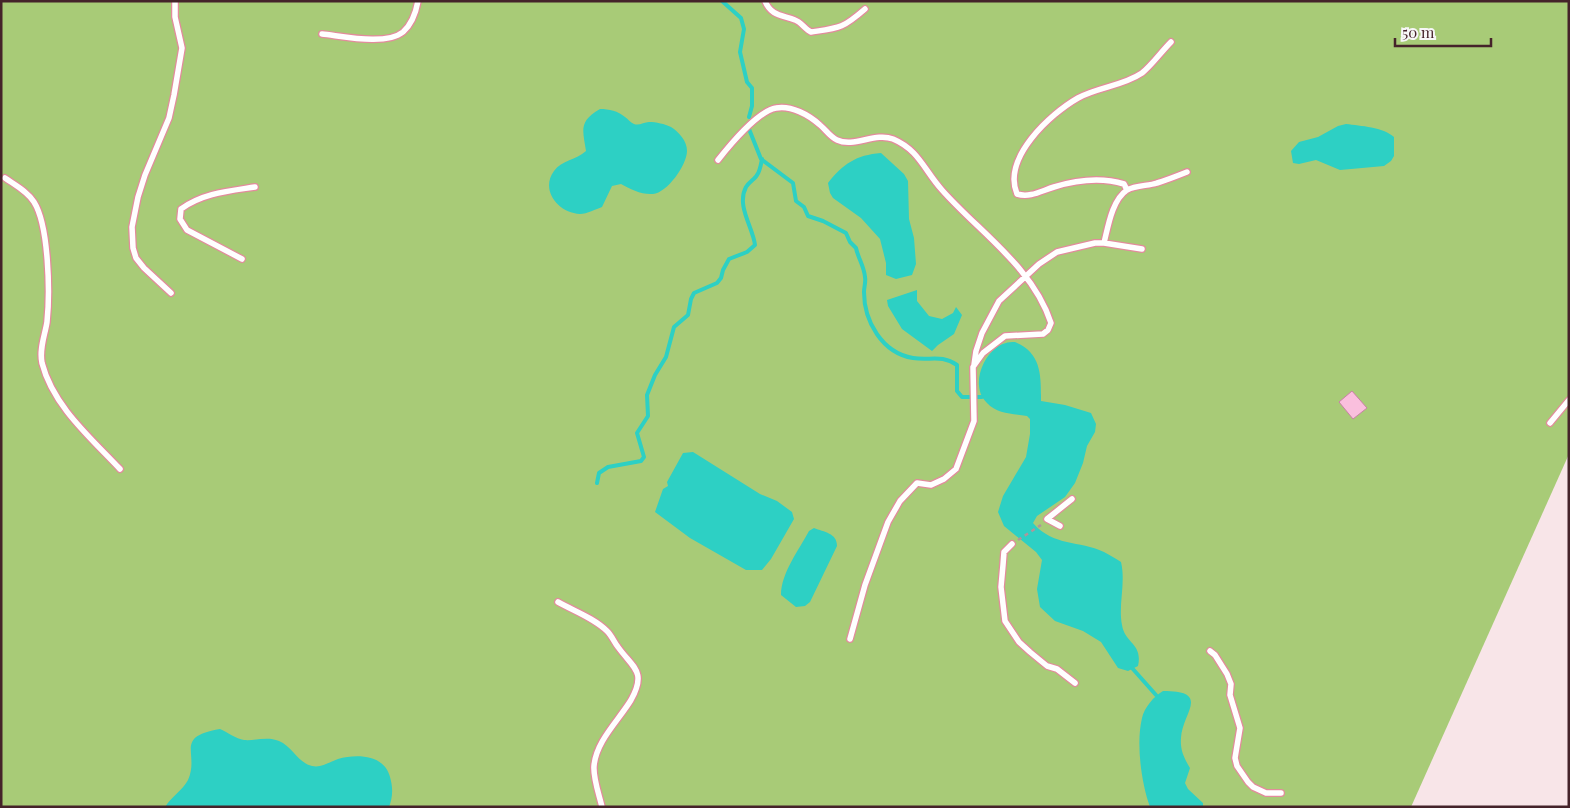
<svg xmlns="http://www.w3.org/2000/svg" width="1570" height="808" viewBox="0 0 1570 808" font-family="'Playfair Display',serif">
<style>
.green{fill:#a8cb77}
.water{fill:#2dd0c4}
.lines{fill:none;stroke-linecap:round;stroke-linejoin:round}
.stream{stroke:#2dd0c4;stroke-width:4}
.building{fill:#fabfdd;stroke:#cb7fa7}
.service-casing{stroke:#e28c9c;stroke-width:8}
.path{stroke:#af969b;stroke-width:2.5;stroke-dasharray:4 4;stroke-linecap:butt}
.service{stroke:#fff;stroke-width:5.5}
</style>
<rect width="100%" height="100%" fill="#f8e5e8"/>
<!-- green -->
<path class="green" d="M1,1h1568v453l-158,353h-1410z"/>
<!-- water -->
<path class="water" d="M600,109c9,0 18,2 25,8 3,2 6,6 9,7 5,2 10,-2 15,-2 7,0 16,2 22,5 8,5 16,14 16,24 0,14 -20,42 -34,43 -11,1 -23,-5 -32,-10l-9,2 -10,21c-6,2 -15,7 -22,7 -22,-1 -40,-24 -26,-43 8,-11 22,-11 32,-20 -3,-21 -8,-29 14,-42z
M1346,124c15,2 37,3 48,13v19l-3,5 -7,5 -44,4 -24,-10 -17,4 -6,-1 -2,-12 8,-9 19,-5 20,-11z
M881,153l23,21 4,7 1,38 5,19 2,26 -4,11 -16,4 -10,-4v-12l-6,-24 -19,-21 -28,-20 -3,-5 -2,-10c15,-19 28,-28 53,-30z
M917,290v11l12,15 13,3 11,-6 3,-6 6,8 -8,19 -16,11 -6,6 -30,-22 -14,-23 -1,-6z
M1015,342c27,11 26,34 26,59l24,4 26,8 5,11 -1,8 -8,14 -4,17 -8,20 -10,14 -28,19 -4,7c21,24 46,17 71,29 6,3 12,7 17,10 5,21 -3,43 1,63 3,19 21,18 16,41l-10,5 -10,-3 -17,-26 -18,-11 -28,-10 -15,-14 -3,-18 5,-29 -6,-8 -32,-26 -6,-14 5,-16 23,-39 4,-23v-15l-3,-3c-13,-2 -30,-2 -40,-13 -16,-15 -6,-44 9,-55 6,-5 12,-6 19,-6z
M693,452l67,42 17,7 15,11 2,7 -23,40 -9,11h-16l-56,-32 -35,-26 8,-23 5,-3 -1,-4 16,-29z
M814,528c10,4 23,5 23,18l-27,56 -5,4 -9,1 -15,-12c0,-22 18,-45 28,-64z
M1163,691c49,0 19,22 18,47 -1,12 3,20 9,30l-5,15 3,6 15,14v4h-53c-9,-25 -14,-64 -8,-89 2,-10 12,-22 21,-27z
M220,729c7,3 16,10 24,11 12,1 23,-4 35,1 13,5 19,22 33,25 10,2 17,-4 26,-7 18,-5 46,-5 52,18 3,10 3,20 -1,30h-224c6,-10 18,-17 23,-27 12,-27 -15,-43 32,-51z"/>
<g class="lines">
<!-- stream -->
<path class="stream" d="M722,1l19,17 3,11 -4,23 7,30 5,6v18l-3,11
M749,129l12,30 32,24 3,18 8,6 4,9 15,5 23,12 4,9 6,6c2,10 8,18 9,29 1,5 -1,10 -1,15 0,29 18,61 49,66 17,3 28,-4 44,7v26l5,6h8
M977,397h5
M597,483l2,-10 9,-6 33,-6 3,-4 -7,-24 11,-17 -1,-21 8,-20 11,-18 8,-30 14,-12 3,-16 3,-6 23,-10 4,-5 2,-8 6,-11 18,-7 8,-7c-2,-18 -19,-39 -9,-58 3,-5 9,-8 11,-12 3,-4 4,-11 5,-16
M1132,668l24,27"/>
</g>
<!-- building -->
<path class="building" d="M1352,391l15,17 -14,11 -14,-17z"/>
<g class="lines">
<defs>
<path id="service" d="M765,1c6,15 17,14 30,19 6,2 10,9 16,12 28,-4 31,-3 54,-23
M322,34c20,2 64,12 81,-2 8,-7 13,-20 15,-31
M718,160c11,-14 40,-49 58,-52 15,-3 33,7 44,17 6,5 10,12 17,15 17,8 38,-8 56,-1 26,11 31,31 49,51 37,42 91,77 109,133l-3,7 -5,4 -38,2 -22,17 -10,14 1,54 -18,48 -12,10 -13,6 -14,-2 -17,18 -12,21 -23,63 -15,54
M5,178c10,7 22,13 29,24 15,24 16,91 13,120 -2,13 -8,27 -5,41 11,43 49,75 78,106
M1127,190l-3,-6c-23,-7 -47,-4 -70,3 -13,4 -24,11 -37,7 -15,-36 33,-80 61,-96 20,-11 45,-12 64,-25 10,-8 19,-21 29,-31
M1104,243c4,-16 8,-43 23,-53 9,-5 21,-4 30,-7 10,-3 20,-7 30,-11
M242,259l-55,-29 -7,-11 1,-10c22,-16 48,-18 74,-22
M171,293l-27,-25 -8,-10 -3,-10 -1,-21 6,-30 7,-22 24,-57 5,-23 8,-47 -7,-31v-16
M974,365l2,-14 6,-18 17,-32 40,-37 18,-12 38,-9h9l38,6
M1550,423l19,-23
M1060,526l-13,-7 25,-20
M1012,544l-8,8 -1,13 -2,22 4,34 14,21 11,10 17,14 10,3 18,14
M558,602c16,9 36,16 49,29 5,5 7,11 11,16 15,21 29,24 13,53 -12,20 -35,41 -37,66 -1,12 5,28 8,41
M1210,651l5,4 12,19 4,10 -1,11 10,33 -5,30 2,8 11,16 5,5 13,6h15"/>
</defs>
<!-- service casing -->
<use href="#service" class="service-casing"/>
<!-- path -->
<path class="path" d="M1018,540l23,-15"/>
<!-- service -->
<use href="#service" class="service"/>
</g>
<!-- border -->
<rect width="1570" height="808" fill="none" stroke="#45232a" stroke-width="5"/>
<!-- scale -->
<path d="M1395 38v8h96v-8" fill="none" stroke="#45232a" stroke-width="2.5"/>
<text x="1402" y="38" font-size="15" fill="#45232a" stroke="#f7f7f7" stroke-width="4" paint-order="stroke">50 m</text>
</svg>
